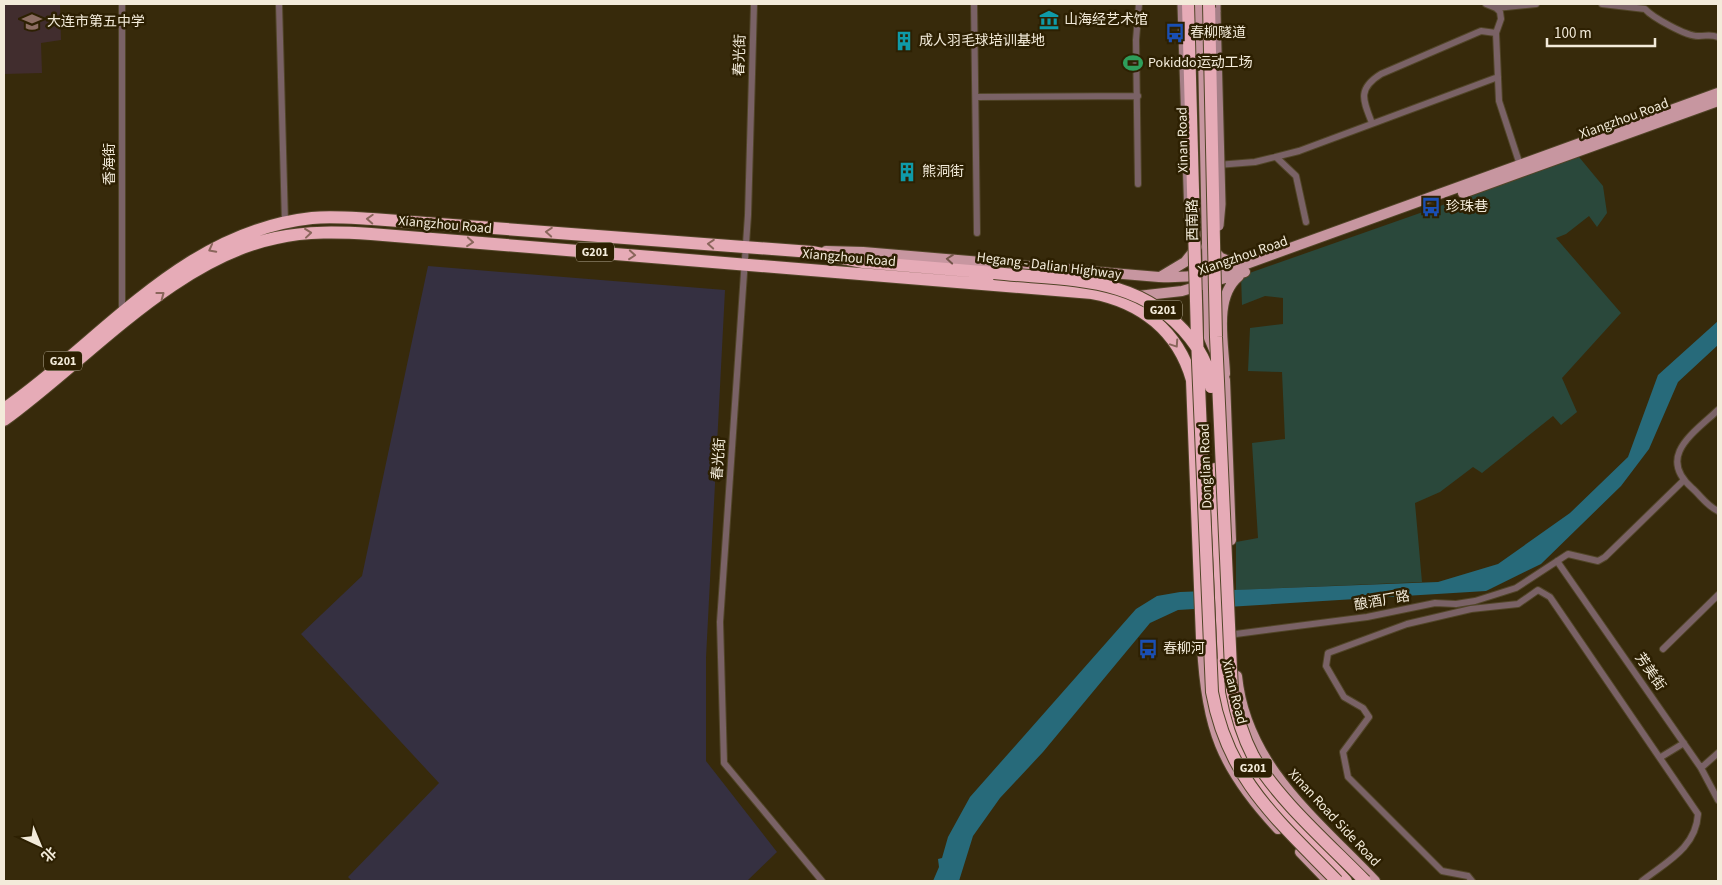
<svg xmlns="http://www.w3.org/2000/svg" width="1722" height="885" viewBox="0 0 1722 885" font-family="'Source Sans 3','Noto Sans SC',sans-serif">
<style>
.industrial{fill:#353041}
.education{fill:#412d2e}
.green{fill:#2a483b}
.water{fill:#276a7a}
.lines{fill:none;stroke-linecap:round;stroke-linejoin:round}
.street-casing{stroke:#514528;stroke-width:8}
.secondary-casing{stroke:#514528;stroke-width:11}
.primary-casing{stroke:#514528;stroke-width:12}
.highway-casing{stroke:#514528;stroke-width:14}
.street{stroke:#7a6266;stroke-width:6}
.secondary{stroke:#a57f87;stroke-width:9}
.primary{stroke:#c796a0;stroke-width:10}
.highway{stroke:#e6abb7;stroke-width:12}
.secondary-bridge-casing{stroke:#514528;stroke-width:11;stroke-linecap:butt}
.highway-bridge-casing{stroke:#514528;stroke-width:14;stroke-linecap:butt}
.secondary-bridge{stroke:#a57f87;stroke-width:9}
.highway-bridge{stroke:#e6abb7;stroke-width:12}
.oneway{stroke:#8a665c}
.oneway2{stroke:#725549}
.labels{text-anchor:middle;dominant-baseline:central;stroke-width:5;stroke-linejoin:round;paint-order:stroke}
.shield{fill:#2d2002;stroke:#b8ae99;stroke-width:1}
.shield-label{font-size:12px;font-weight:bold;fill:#f3ebda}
.poi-label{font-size:14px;fill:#f3ebda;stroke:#2d2002;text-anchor:start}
.street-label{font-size:14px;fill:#f3ebda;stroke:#2d2002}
</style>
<rect width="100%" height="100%" fill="#372a0b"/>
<!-- industrial -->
<path class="industrial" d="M428,266l297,24 -19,368v103l71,91 -30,29h-395l-4,-4 91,-94 -138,-149 61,-58z"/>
<!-- education -->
<path class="education" d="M4,4h56l1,36 -20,3 1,30 -38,1z"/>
<!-- green -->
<path class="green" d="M1579,157l24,29 4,27 -10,14 -8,-11 -23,18 -10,4 65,75 -59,65 15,34 -16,13 -8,-9 -71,57 -9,-6 -33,25 -25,11 7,79 -186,8v-48l22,-4 -6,-95 33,-4 -3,-67 -34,-1 2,-43 33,-4v-26l-18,-2 -23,9 -1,-29z"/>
<!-- water -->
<path class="water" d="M1718,321v24l-40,37 -29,67 -28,37 -80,78 -55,27 -308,19 -28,13 -107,129 -43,46 -27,38 -14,45h-26l6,-14 -1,-8 4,-1 6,-21 22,-40 166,-188 21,-13 23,-4 258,-10 60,-18 72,-51 58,-56 30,-82z"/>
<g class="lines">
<defs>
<path id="street" d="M279,4l6,219
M754,4l-6,211 -28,407 4,141 98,118
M974,4l3,229
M1486,4l10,4 4,4 1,7 -5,14 3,68 22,67
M1602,4l43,5c7,8 42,28 54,27 8,0 11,-2 19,1
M1496,8l40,-4
M976,97l162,-1
M1372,123c-9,-23 -15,-34 9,-49l100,-43 15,2
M1276,157l20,19 10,46
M1217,165l38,-3 44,-11 199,-74
M1138,184l-2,-144 3,-36
M122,314v-310
M1718,410c-24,23 -62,46 -26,78 9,8 15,18 26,23
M1557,561l144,207 17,32
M1228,635l139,-18 68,-14 21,1 19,-3 41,-13 52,-34 30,7 7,-4 78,-76
M1663,649l55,-54
M1661,757l23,-14
M1701,768l17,-15
M1472,881l-4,-5 -26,-5 -94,-94 -5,-25 26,-35 -6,-9 -19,-11 -18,-31 2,-13 79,-29 64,-15 47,-5 20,-14 12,7 148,217c-2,34 -32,48 -56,67"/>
<path id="secondary" d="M1216,4v8"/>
<path id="primary" d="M1195,4l1,54
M1202,4l7,334 6,14
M1463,193l255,-92
M1212,249l9,9 19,7
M826,251l37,1 296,25c27,1 53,-2 79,-10l480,-174
M1160,277l25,-15 12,-15
M1138,296l44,-5 63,-19
M1220,365l5,15 6,160
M1225,374c-1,-30 -12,-77 14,-98
M1202,645c4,82 19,123 76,184
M1237,676c9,90 80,144 138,205
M1300,852l28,29"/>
<path id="highway" d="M4,409c100,-69 178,-177 308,-191 20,-2 40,0 60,1l440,33 51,10 131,11
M4,420c82,-59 170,-161 272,-182 32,-7 63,-6 95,-4l721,59c49,9 86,38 100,87l10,259 15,34 6,42
M1215,469l10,215
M1228,704c7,36 24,67 48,94
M1264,794l82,87"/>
</defs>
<!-- street casing -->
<use href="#street" class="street-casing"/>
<!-- secondary casing -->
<use href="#secondary" class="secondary-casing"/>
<!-- primary casing -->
<use href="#primary" class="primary-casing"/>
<!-- highway casing -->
<use href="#highway" class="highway-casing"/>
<!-- street -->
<use href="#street" class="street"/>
<!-- secondary -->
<use href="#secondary" class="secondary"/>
<!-- primary -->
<use href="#primary" class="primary"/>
<!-- highway -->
<use href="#highway" class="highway"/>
<defs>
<path id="secondary-bridge" d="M1182,4l7,214
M1216,12l5,192 -2,22"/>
<path id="highway-bridge" d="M1188,4l9,334 15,354c16,88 66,128 125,189
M1209,4l7,333 16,354c4,22 10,44 21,65 24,43 77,89 112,125
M994,273c73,8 146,1 196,65 11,14 20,31 21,49"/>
</defs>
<!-- secondary-bridge casing -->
<use href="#secondary-bridge" class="secondary-bridge-casing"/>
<!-- highway-bridge casing -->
<use href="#highway-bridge" class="highway-bridge-casing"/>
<!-- secondary-bridge -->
<use href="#secondary-bridge" class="secondary-bridge"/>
<!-- highway-bridge -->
<use href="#highway-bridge" class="highway-bridge"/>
</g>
<!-- one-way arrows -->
<defs><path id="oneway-chevron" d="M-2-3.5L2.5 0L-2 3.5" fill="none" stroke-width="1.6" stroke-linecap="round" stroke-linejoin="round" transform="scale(1.25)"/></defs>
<g class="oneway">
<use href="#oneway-chevron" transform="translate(370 219) rotate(-177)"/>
<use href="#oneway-chevron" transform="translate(549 232) rotate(-176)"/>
<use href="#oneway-chevron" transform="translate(308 233) rotate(-6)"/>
<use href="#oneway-chevron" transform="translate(470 242) rotate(5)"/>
<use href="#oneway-chevron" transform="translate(711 244) rotate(-176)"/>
<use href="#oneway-chevron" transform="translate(212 249) rotate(152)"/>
<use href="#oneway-chevron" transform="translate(632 255) rotate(5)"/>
<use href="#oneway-chevron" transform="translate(161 295) rotate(-37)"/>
<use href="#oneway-chevron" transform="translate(1175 344) rotate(56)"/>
</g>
<use class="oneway2" href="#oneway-chevron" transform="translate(950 259) rotate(-175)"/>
<!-- icons -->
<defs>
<symbol id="museum-bare" viewBox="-9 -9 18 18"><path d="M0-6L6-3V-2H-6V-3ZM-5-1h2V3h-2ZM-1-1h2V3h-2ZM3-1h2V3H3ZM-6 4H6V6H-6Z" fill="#0f9aa8" stroke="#2d2002" stroke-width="2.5" paint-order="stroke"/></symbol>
<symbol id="school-bare" viewBox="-9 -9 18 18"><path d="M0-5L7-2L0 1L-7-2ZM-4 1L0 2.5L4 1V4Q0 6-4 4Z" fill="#8d6e63" stroke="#2d2002" stroke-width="2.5" paint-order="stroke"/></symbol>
<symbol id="bus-bare" viewBox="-9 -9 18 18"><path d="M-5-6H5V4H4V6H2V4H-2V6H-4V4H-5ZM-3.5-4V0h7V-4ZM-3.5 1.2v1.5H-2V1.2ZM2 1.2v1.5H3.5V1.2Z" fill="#1a4fb4" stroke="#2d2002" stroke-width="2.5" paint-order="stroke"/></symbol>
<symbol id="building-bare" viewBox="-9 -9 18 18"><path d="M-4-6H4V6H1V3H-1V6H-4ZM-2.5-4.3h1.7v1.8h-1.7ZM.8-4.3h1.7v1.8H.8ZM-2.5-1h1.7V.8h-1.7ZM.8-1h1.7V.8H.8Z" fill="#0f9aa8" stroke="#2d2002" stroke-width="2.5" paint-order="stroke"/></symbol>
<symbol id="stadium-bare" viewBox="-9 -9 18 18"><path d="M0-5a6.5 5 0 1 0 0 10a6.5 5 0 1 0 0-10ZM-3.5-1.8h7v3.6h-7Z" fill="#2e9e5b" stroke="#2d2002" stroke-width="2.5" paint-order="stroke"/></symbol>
</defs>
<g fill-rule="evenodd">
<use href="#museum-bare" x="1035" y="6" width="28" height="28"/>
<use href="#school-bare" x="18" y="8" width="28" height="28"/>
<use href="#bus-bare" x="1161" y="19" width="28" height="28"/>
<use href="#building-bare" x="890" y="27" width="28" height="28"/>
<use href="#stadium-bare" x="1119" y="49" width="28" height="28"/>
<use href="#building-bare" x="893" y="158" width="28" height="28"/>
<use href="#bus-bare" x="1417" y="193" width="28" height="28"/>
<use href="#bus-bare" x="1134" y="635" width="28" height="28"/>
</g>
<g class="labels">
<!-- shield labels -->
<g class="shield">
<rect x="576" y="242.5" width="38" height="19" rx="4"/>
<rect x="1144" y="300.5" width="38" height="19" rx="4"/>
<rect x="44" y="351.5" width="38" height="19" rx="4"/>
<rect x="1234" y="758.5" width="38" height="19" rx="4"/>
</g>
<g class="shield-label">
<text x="595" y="252">G201</text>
<text x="1163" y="310">G201</text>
<text x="63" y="361">G201</text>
<text x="1253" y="768">G201</text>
</g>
<!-- poi labels -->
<g class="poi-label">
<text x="1064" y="20">山海经艺术馆</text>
<text x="47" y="22">大连市第五中学</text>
<text x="1190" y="33">春柳隧道</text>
<text x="919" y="41">成人羽毛球培训基地</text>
<text x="1148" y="63">Pokiddo运动工场</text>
<text x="922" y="172">熊洞街</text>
<text x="1446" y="207">珍珠巷</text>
<text x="1163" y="649">春柳河</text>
</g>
<!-- street labels -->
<g class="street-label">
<text transform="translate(740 55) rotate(-88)">春光街</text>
<text transform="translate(1624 119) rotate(-20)">Xiangzhou Road</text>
<text transform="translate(1183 140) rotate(-91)">Xinan Road</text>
<text transform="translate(110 164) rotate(-90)">香海街</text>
<text transform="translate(1193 220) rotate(-91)">西南路</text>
<text transform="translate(445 225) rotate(5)">Xiangzhou Road</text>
<text transform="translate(1243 256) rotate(-19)">Xiangzhou Road</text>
<text transform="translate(849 258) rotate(5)">Xiangzhou Road</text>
<text transform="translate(1049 266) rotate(7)">Hegang - Dalian Highway</text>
<text transform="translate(719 459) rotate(-86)">春光街</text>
<text transform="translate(1206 466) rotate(-92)">Donglian Road</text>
<text transform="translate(1382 601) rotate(-10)">酿酒厂路</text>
<text transform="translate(1650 672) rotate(55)">芳美街</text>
<text transform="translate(1234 692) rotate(76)">Xinan Road</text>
<text transform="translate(1334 818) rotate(47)">Xinan Road Side Road</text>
</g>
</g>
<!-- border -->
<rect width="1722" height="885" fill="none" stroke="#f3ebda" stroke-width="10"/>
<!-- north arrow -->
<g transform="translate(40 845) rotate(136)" stroke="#2d2002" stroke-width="4" paint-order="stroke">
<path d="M0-4L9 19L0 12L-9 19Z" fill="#f3ebda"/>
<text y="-8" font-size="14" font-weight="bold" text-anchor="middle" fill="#f3ebda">北</text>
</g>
<!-- scale -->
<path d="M1547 38v8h108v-8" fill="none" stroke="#f3ebda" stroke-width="2.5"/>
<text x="1554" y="38" font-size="15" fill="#f3ebda" stroke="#2d2002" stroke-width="4" paint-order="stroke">100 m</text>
</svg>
